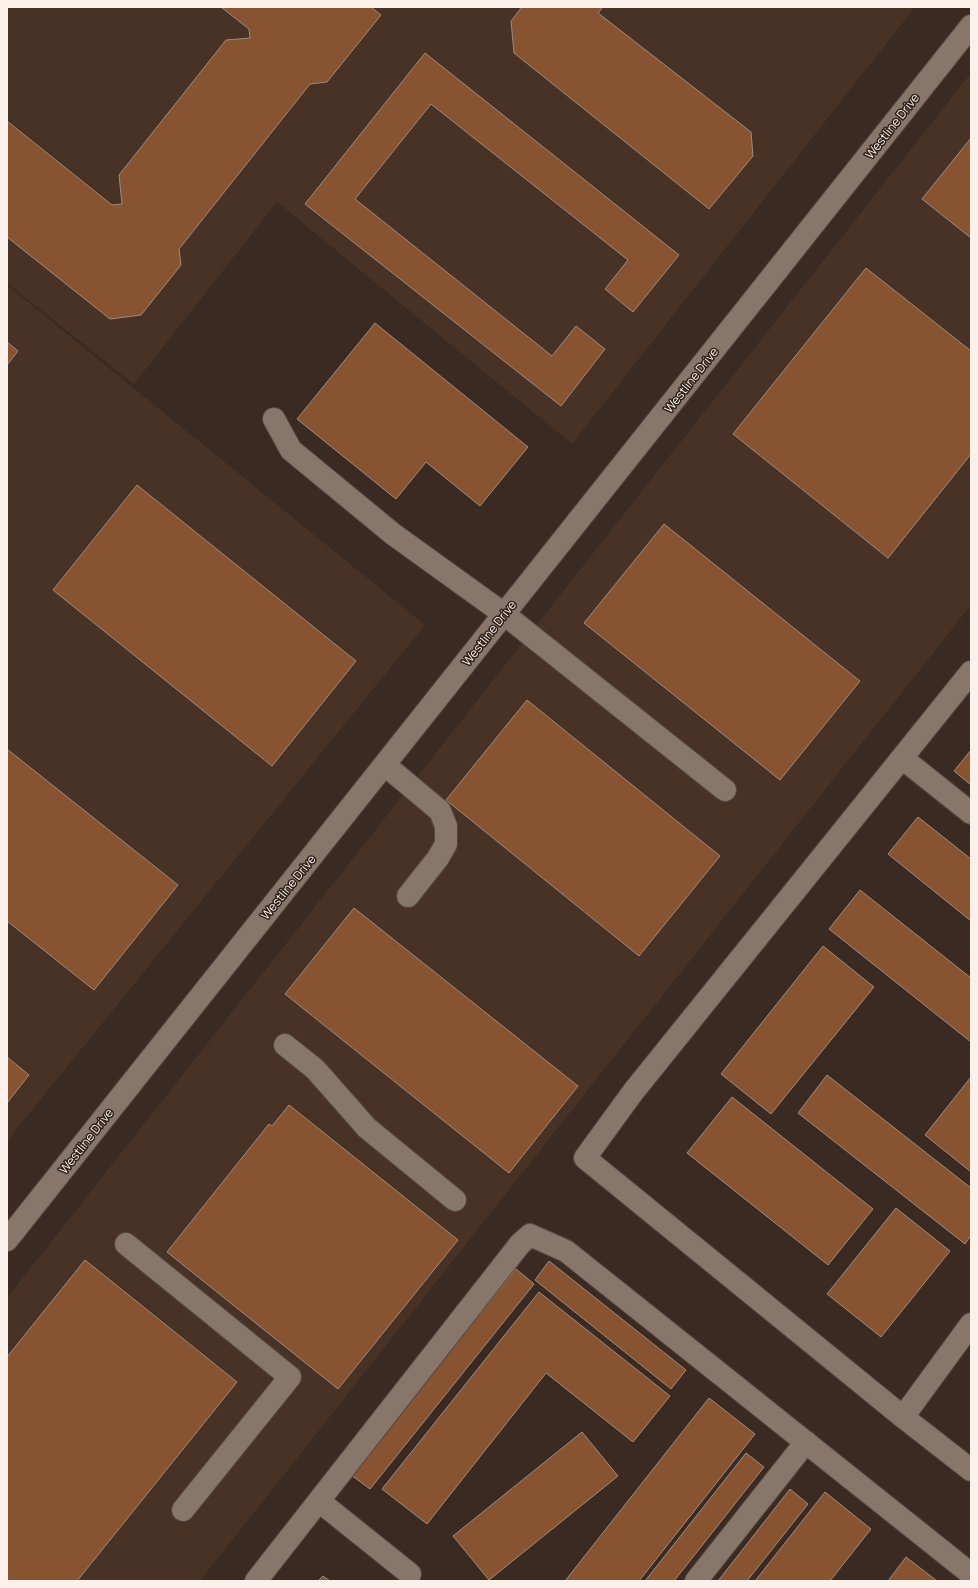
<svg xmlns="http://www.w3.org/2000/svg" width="978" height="1588" viewBox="0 0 978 1588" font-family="Manrope,sans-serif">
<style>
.built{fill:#483225}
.building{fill:#885331;stroke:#9f8b80}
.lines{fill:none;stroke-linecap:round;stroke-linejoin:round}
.minor-casing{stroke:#554740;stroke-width:24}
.minor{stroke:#88766b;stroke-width:22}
.labels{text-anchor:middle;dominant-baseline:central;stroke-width:3;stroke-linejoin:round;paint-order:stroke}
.street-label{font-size:12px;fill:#fbf0ea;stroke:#2f2017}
</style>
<rect width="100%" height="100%" fill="#3a2a21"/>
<!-- built -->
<path class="built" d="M7,7h908l-343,437 -295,-242 -143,182 -127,-101z
M971,73v532l-771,976h-193v-283z
M7,285l418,340 -418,516z"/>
<!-- building -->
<path class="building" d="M221,7h150l10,8 -54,67 -17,2 -131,165 2,16 -40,50 -31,4 -103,-82v-116l105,84 10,-1 -3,-29 107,-135 24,-2 -1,-9z
M522,7h81l-5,6 153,119 2,24 -44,53 -195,-156 -3,-32z
M425,53l254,202 -46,57 -28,-23 23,-29 -197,-156 -76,95 197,157 24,-30 29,23 -44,57 -256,-202z
M971,138v100l-49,-39z
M866,268l105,83v103l-83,104 -155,-124z
M375,323l153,124 -48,59 -54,-44 -30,37 -99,-80z
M7,342l11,9 -11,14z
M137,485l219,176 -84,105 -219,-176z
M664,524l196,157 -80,99 -196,-157z
M527,700l193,156 -81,100 -193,-156z
M7,749l171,136 -84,105 -87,-69z
M971,750v35l-17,-14z
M918,817l53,42v62l-83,-67z
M860,890l111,88v64l-142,-113z
M354,908l224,178 -69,87 -224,-179z
M823,946l51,41 -103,127 -50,-40z
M7,1057l22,18 -22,28z
M827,1075l144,113v47l-6,9 -167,-131z
M971,1077v95l-46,-37z
M732,1097l141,112 -45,56 -141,-112z
M289,1105l169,135 -120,149 -171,-137 102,-128 3,2z
M896,1208l54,43 -69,86 -54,-43z
M85,1260l152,122 -160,199h-70v-224z
M549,1261l137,109 -15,19 -136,-109z
M516,1269l18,15 -164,205 -19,-14z
M539,1292l131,104 -37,46 -87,-69 -119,151 -45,-35z
M709,1398l46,36 -116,147h-74z
M582,1432l36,44 -129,104 -36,-44z
M746,1453l18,14 -90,114h-29z
M790,1489l18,15 -61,77h-29z
M825,1492l46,37 -41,52h-75z
M906,1557l31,24h-49z
M323,1576l7,5h-12z"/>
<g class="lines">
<defs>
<path id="minor" d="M274,419l17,31 102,84 111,80 221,176
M971,672l-338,420 -48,66 318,259 68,53
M902,758l69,55
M385,765l55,46 6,15v18l-8,14 -30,38
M285,1045l30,24 52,59 88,72
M7,1240l964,-1214
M126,1244l164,133 -107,133
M903,1417l68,-93
M319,1501l91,73
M256,1581l264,-337 10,-9 36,16 405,323
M696,1581l110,-139"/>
</defs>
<!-- minor casing -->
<use href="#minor" class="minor-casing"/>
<!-- minor -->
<use href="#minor" class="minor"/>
</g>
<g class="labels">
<!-- street labels -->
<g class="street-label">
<text transform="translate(892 126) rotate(-52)">Westline Drive</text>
<text transform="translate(691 380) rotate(-52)">Westline Drive</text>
<text transform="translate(489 633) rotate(-52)">Westline Drive</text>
<text transform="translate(288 887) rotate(-51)">Westline Drive</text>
<text transform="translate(86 1141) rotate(-52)">Westline Drive</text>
</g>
</g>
<!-- border -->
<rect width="978" height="1588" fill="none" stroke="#fbf0ea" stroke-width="16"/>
</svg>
